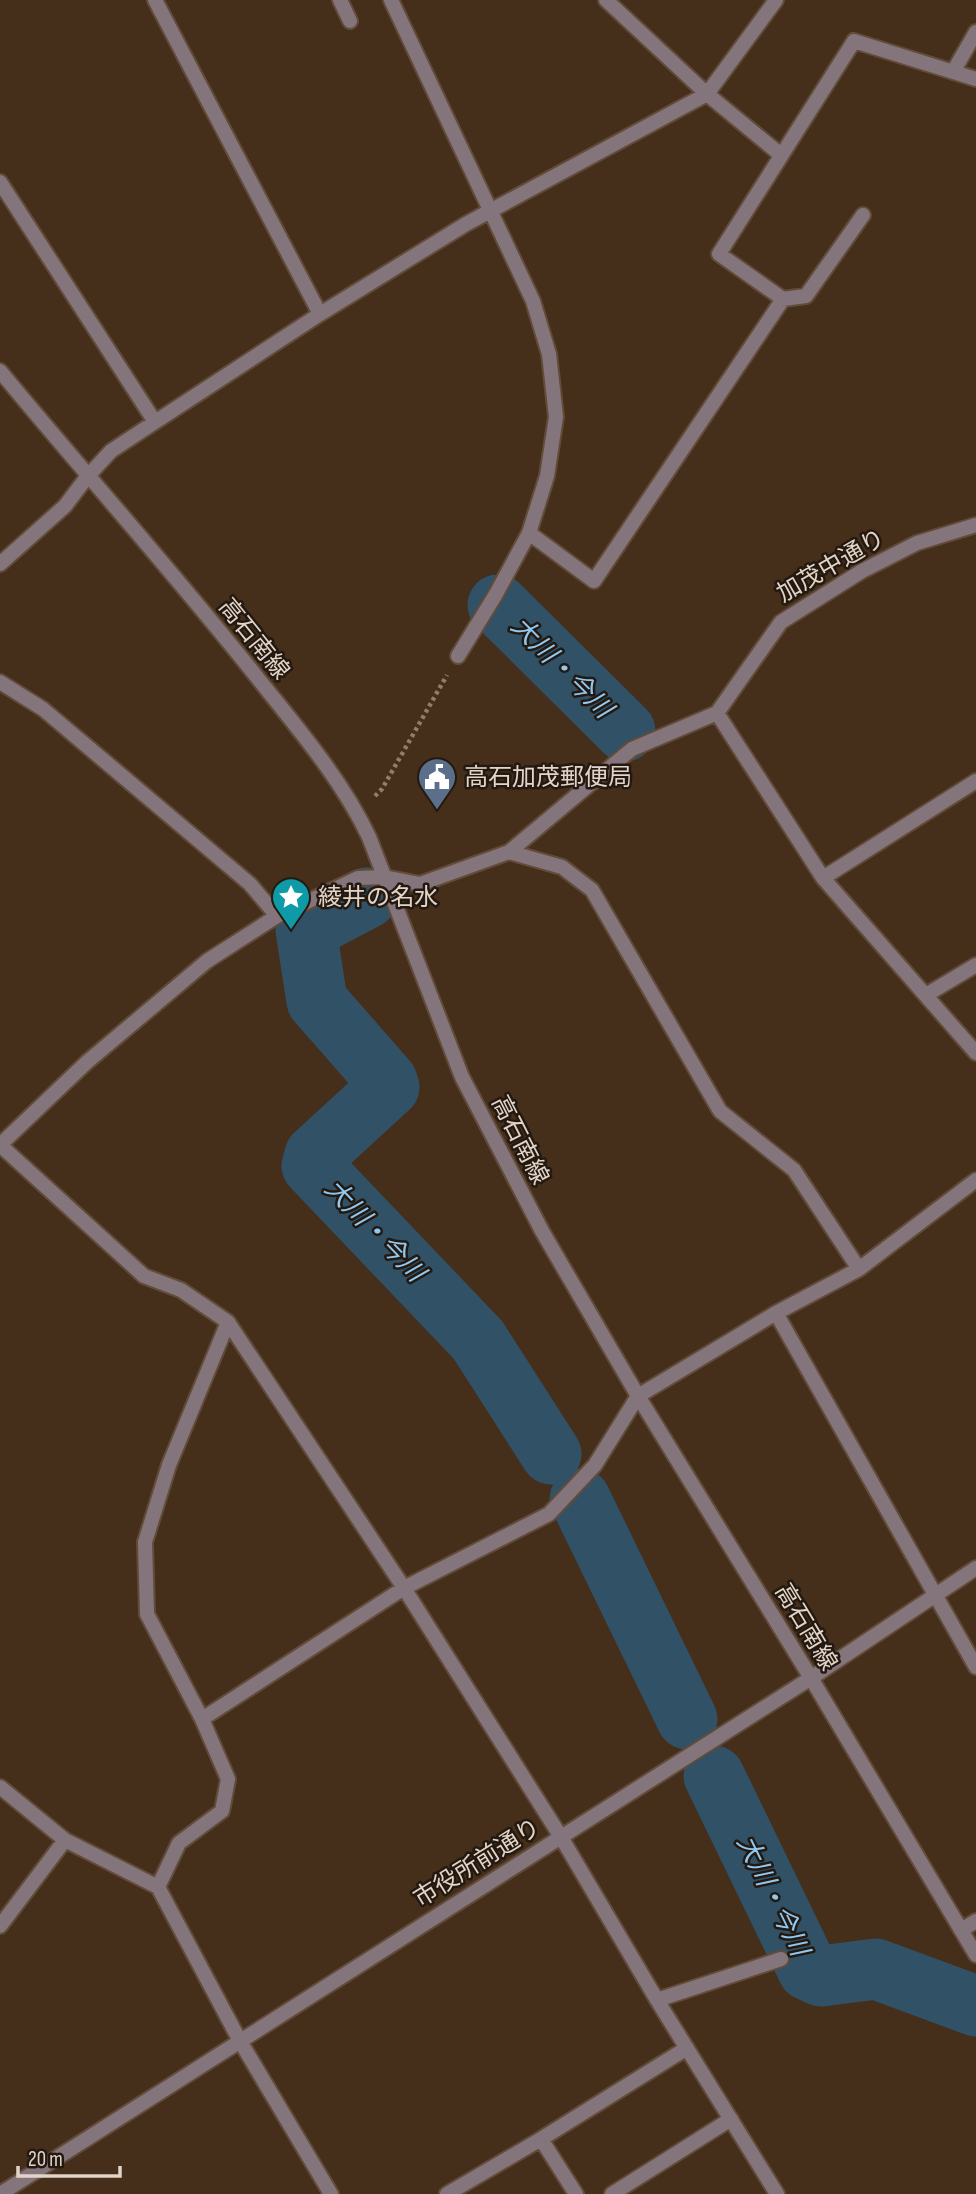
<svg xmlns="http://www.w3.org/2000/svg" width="976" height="2194" viewBox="0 0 976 2194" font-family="'Sofia Sans Condensed','Noto Sans JP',sans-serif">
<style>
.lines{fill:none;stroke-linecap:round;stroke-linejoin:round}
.river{stroke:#315167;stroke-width:61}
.service-casing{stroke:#614c39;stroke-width:18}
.minor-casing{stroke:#614c39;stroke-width:18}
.tertiary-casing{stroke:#614c39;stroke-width:18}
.path{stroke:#907d6c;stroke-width:4.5;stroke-dasharray:3.5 3.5;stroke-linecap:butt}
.service{stroke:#84757d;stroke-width:14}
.minor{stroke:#84757d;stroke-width:14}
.tertiary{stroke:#84757d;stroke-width:14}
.labels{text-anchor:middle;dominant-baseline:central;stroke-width:5;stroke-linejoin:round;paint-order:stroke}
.street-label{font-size:24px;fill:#e3d4c8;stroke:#231910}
.poi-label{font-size:24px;fill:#e3d4c8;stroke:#231910;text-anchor:start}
.water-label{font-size:26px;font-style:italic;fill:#8fc8f2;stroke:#231910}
</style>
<rect width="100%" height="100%" fill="#452e1a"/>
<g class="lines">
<!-- river -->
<path class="river" d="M498,605l127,126
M367,898l-61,32 11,71 70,80 2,6 -74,68 -3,11 166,174 73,114
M580,1499l107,220
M714,1776l94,194 13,6 55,-7 100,37"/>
<defs>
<path id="service" d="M340,0l10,21"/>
<path id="minor" d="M155,0l165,314
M391,0l142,301 16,53 7,63 -9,59 -18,57 -33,61 -38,62
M606,0l101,94 74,61
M953,72l23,-40
M0,182l155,240
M783,299l23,-3 57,-81
M529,533l65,48 189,-282 -64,-45 135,-213 122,38
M0,564l65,-58 22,-29 24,-26 44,-29 165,-108 146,-90 241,-130 69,-94
M0,682l43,27 207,175 27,32
M717,713l106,165 153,175
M509,852l53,15 30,23 128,221 74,59 65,99
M823,878l153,-97
M926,995l50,-30
M0,1145l87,-83 120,-101 70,-45 81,-38 26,-1 36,7 89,-32 123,-103 85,-36 64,-91 81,-51 55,-28 59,-18
M0,1145l144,131 37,14 47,32 -59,143 -24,77 2,72 55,105 26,60 -6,32 -43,32 -21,44
M776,1313l200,354
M228,1322l176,266 157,249 96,163 120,194
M202,1719l202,-131 145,-74 46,-49 43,-69 138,-83 83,-44 117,-89
M0,1787l65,53 93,47 82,154 91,153
M0,1926l65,-86
M961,1930l15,-9
M657,2000l124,-41
M541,2139l35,55
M447,2194l94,-55 146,-91
M612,2194l119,-75"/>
<path id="tertiary" d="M0,371c86,104 176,204 260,310 39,49 82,99 109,156l93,240 80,154 96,165 173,282 165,277
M0,2194l811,-516 165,-110"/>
</defs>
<!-- service casing -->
<use href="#service" class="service-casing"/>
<!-- minor casing -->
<use href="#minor" class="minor-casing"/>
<!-- tertiary casing -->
<use href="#tertiary" class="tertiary-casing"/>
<!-- path -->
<path class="path" d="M375,796l7,-7 65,-114"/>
<!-- service -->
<use href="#service" class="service"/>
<!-- minor -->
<use href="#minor" class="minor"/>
<!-- tertiary -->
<use href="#tertiary" class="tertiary"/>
</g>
<!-- icons -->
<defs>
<symbol id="civic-pin" viewBox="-11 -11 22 30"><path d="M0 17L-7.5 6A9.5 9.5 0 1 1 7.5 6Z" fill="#5c6f8a" stroke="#231910"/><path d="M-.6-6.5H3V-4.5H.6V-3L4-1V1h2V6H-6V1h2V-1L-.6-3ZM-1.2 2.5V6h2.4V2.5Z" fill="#fff"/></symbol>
<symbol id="sight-pin" viewBox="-11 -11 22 30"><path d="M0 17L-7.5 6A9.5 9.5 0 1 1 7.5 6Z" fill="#0f9aa8" stroke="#231910"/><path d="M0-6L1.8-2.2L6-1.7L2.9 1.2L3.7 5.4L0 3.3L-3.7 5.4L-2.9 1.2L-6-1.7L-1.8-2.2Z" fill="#fff"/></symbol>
</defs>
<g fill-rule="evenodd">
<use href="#civic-pin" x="415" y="755" width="44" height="60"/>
<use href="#sight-pin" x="269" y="875" width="44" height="60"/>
</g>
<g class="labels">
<!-- street labels -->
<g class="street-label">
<text transform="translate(831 566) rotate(-30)">加茂中通り</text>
<text transform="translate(254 639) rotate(51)">高石南線</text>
<text transform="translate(520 1140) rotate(63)">高石南線</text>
<text transform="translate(806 1627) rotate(59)">高石南線</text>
<text transform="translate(477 1863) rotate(-32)">市役所前通り</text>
</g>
<!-- poi labels -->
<g class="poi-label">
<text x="464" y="777">高石加茂郵便局</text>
<text x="318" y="897">綾井の名水</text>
</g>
<!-- water labels -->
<g class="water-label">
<text transform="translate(561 668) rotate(45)">大川・今川</text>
<text transform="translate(374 1231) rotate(46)">大川・今川</text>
<text transform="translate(772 1896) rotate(64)">大川・今川</text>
</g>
</g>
<!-- scale -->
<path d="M18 2166v10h102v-10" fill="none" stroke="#e3d4c8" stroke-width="3.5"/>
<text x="28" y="2166" font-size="21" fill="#e3d4c8" stroke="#231910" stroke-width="5" paint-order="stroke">20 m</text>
</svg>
